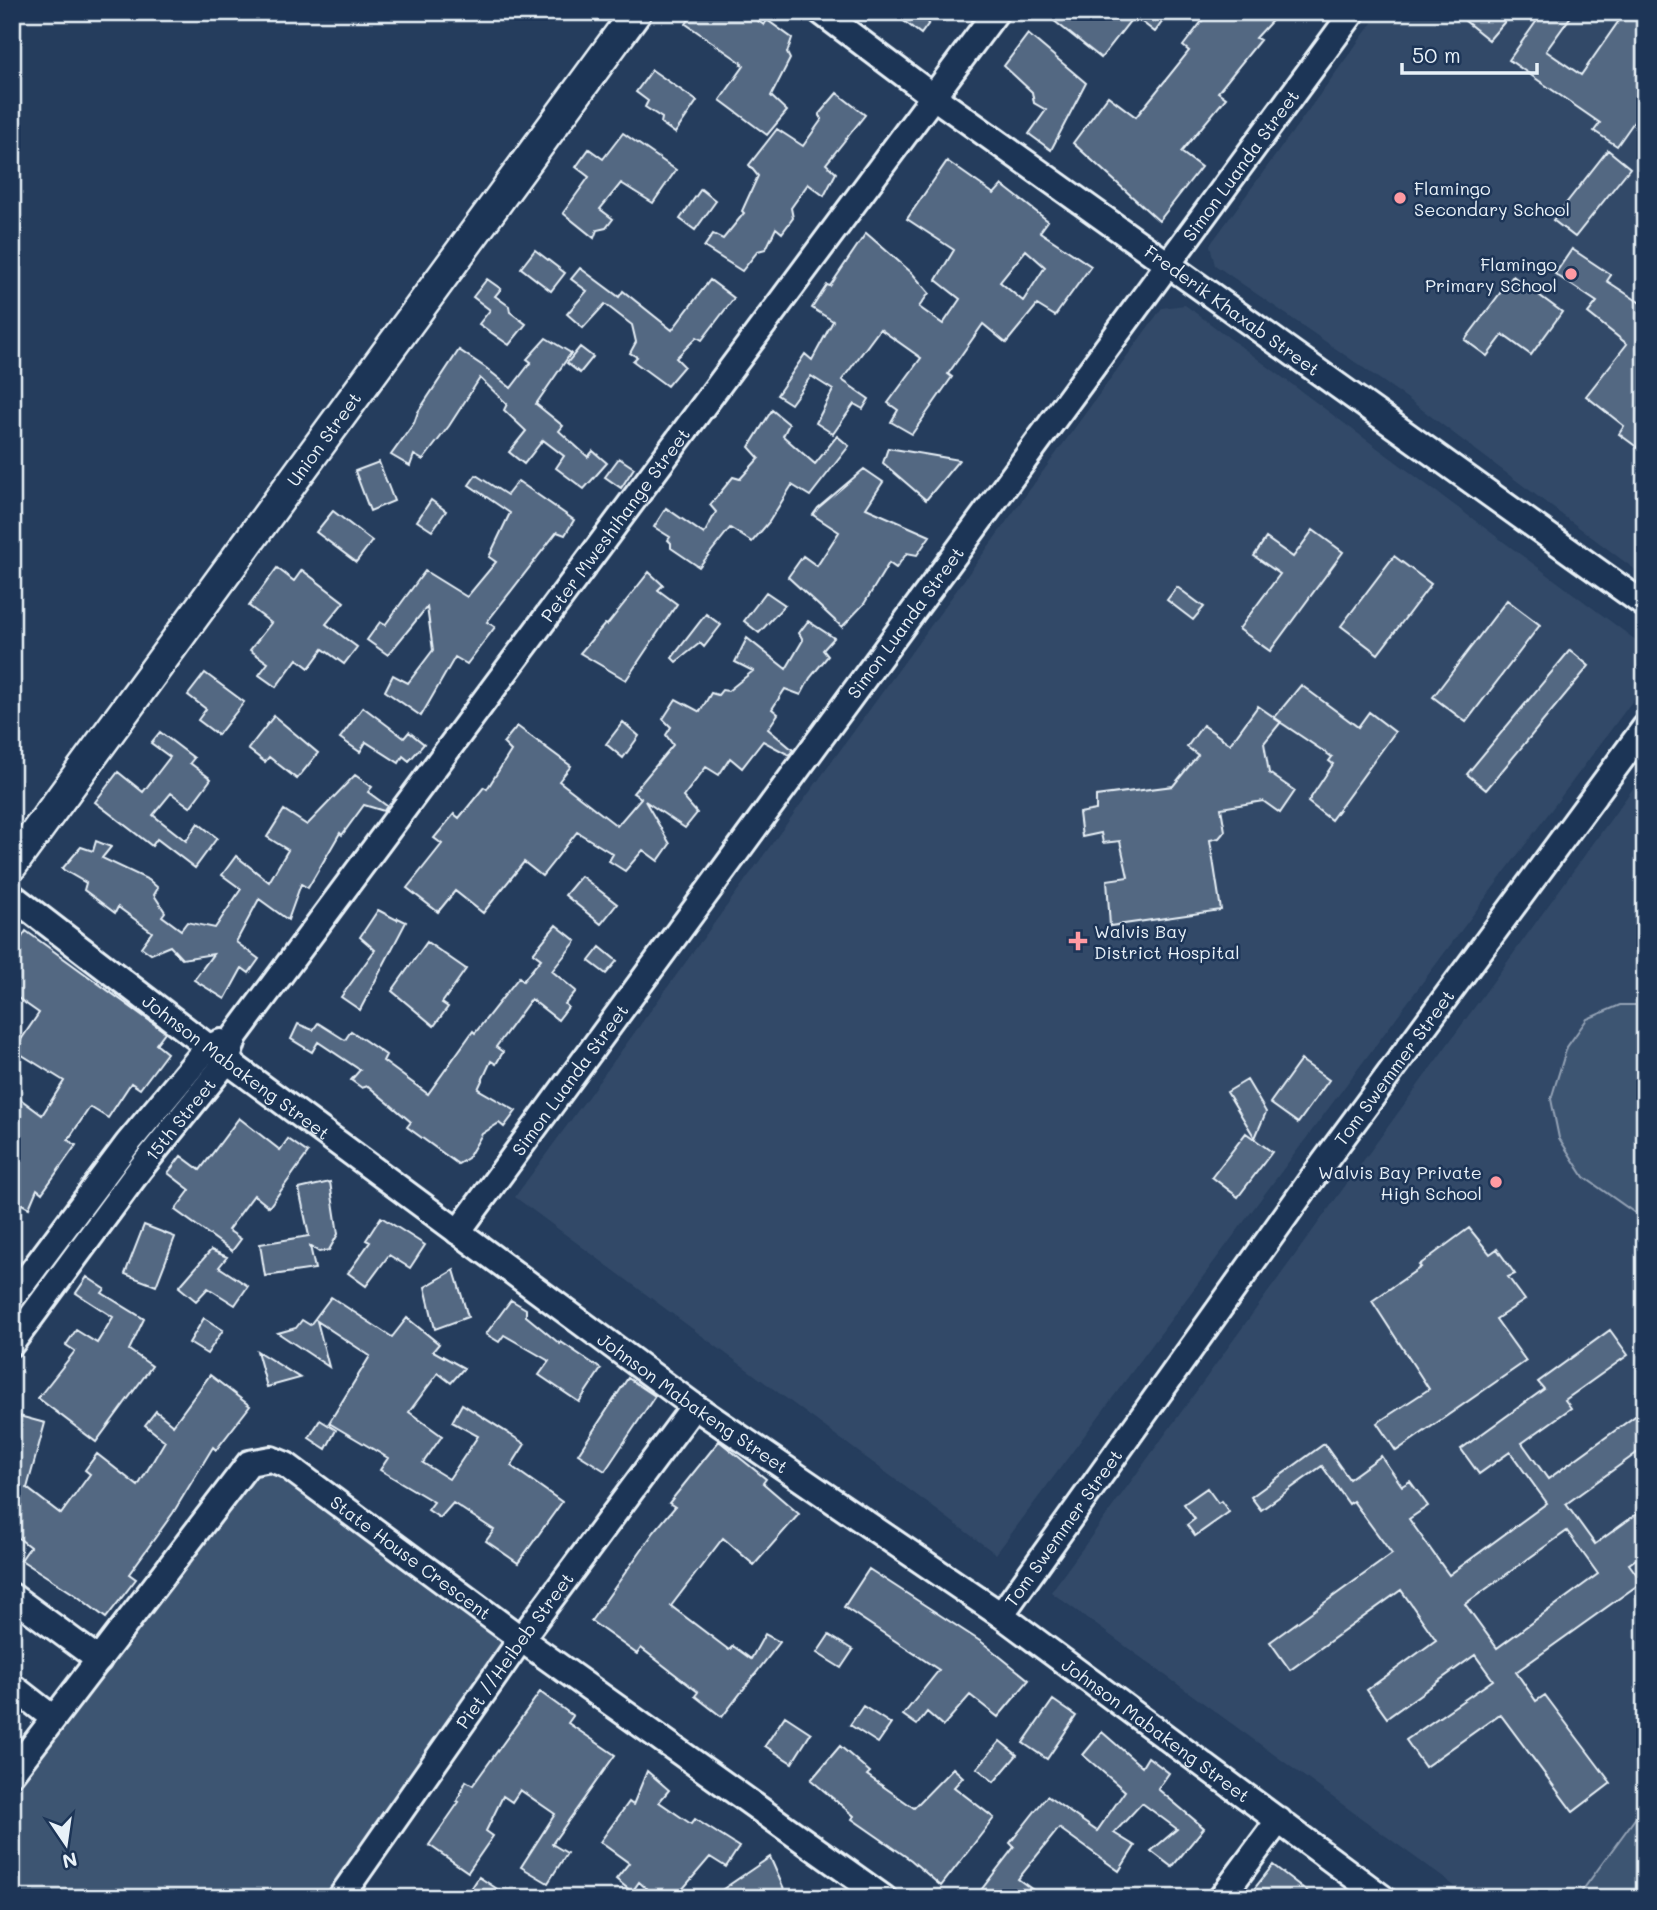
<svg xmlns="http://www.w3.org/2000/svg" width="1657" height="1910" viewBox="0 0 1657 1910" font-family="Mali,sans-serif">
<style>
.built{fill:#334a68}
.green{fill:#3e5472;stroke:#93a2b5;stroke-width:2}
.building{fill:#536782;stroke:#e8f1f8;stroke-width:2;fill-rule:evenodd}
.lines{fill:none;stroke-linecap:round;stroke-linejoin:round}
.minor-casing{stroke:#e8f1f8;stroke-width:30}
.major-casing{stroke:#e8f1f8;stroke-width:35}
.minor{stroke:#1d3557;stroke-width:24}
.major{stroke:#1d3557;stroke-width:30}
.poi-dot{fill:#ff9aa2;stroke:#1d3557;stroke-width:2.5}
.labels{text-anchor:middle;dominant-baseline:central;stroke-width:5;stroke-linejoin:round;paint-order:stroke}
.street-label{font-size:18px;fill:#e8f1f8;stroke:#1d3557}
.poi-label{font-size:18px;fill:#e8f1f8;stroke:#1d3557;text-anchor:start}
</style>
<rect width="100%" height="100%" fill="#253d5d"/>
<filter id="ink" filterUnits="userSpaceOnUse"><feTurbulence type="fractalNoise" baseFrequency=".0143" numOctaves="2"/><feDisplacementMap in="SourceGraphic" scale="14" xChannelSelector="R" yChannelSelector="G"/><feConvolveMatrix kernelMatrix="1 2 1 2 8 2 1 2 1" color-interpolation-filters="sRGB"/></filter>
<g filter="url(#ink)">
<!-- built -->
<path class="built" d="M1380,12h265v565l-241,-181 -189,-131 -5,-20z
M1185,305l460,342v37l-649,870 -481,-357 647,-889z
M1645,772v1033l-68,93h-106l-420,-306z"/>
<!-- green -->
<path class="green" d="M1620,1005h25v215l-61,-43 -25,-39 -8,-39 16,-52 20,-28z
M259,1468l25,6 225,167 -180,257h-317v-107z
M1645,1805v93h-68z"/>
<!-- building -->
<path class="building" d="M694,12h51l19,13 3,-5 25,18 -5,15 3,6 -19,37 16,15 -20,24 -47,-35 24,-34 -3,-1 1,-2 -56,-39z
M892,12h45l-16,22z
M1043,12h126l-14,20 -21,-16 -33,42z
M1209,12h71l-24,26 4,2 -42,52 8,6 -45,54 20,15 -42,54 -86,-78 35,-47 28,21 53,-66 -6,-5z
M1454,12h45l8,7 -18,21z
M1543,12h31l-28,39 35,24 44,-63h20v94l-28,40 -23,-15 6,-8 -91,-63z
M1028,34l58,49 -35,67 -22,-16 17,-24 -12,-7 -2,-11 -28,-26z
M652,70l45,31 -22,32 -14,-10 1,-5 -17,-11 3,-6 -12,-9z
M837,93l28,22 -39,49 10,9 -12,23 -16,-12 -17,24 2,10 -11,15 -6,-5 -10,21 -8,2 -16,20 -38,-24 9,-13 10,5 21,-26 -2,-2 16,-35 -9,-11 28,-36 26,17 19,-27 -3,-5z
M623,133l53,37 -23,33 -32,-20 -21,26 13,10 -7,9 -9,2 -3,8 -31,-25 26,-36 -13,-10 13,-18 14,10z
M1608,150l22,18 -55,69 -22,-17z
M947,161l47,33 8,-9 46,36 -8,11 51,34 -36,50 -18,-11 -31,38 -23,-19 -35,50 4,3 -40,57 -21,-12 7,-12 -10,-7 33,-45 -41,-29 -38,51 27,19 -6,10 -9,-5 -21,30 -17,-11 17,-33 -22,-14 -20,28 -14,-9 28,-41 7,6 21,-39 -21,-13 15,-23 3,1 36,-53 46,40 17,20 -10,14 24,17 17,-25 -24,-19 18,-30 -47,-31zM1026,250l19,17 -22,34 -23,-19z
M701,189l15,12 -21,29 -15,-11z
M1572,249l39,26 -4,6 38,25v147l-26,-19 5,-8 -38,-30 41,-52 -39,-31 9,-11 -42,-28z
M535,250l30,23 -14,18 -30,-23z
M580,268l39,29 4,-6 49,39 38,-50 24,18 -32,42 -5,-3 -21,21 8,8 -17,20 -34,-25 4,-4 -7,-4 6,-11 -4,-17 -27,-21 -22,24 -16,-14 20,-23 -16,-12z
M1513,276l49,36 -31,43 -28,-20 -16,21 -22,-16z
M487,279l14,10 -6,7 14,10 1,6 16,12 -17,21 -30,-21 11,-14 -17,-13z
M546,338l25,15 -35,51 27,22 -4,5 29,26 5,-6 14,12 -23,26 -28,-21 8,-12 -21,-16 -19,24 -15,-12 17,-21 -22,-21 3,-6 -27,-26 -31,48 -26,34 -9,-5 -4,11 -19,-11 23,-32 4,-11 41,-62 27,18 25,20 20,-26 -4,-3z
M580,347l13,10 -13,16 -13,-10z
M772,410l17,14 -6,12 32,28 22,-28 12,10 -39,50 -18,-11 -23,37 -17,20 -22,-14 -31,39 -28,-19v-5l-3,-3 2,-3 -16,-10 12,-19 38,26 12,-22 -6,-7 23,-28 7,2 19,-21 -10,-11z
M888,448l71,12 -33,40 -43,-37z
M619,458l15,10 -13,20 -16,-11z
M379,462l15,39 -24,10 -15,-40z
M864,469l19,13 -17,26 64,28 -13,19 -10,-2 -11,15 -7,-5 -25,41 -22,23 -54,-50 15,-21 14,10 22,-34 -26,-17 5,-7z
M476,475l31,20 11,-14 56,39 -9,15 -8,-3 -70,90 8,5 -28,37 -12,-7 -34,59 -36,-25 8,-16 15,8 25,-33 -6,-43 -39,48 -21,-15 13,-18 5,3 40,-54 42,26 29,-35 -7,-5 21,-44 -41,-28z
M431,500l15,11 -14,20 -15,-10z
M333,511l39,30 -16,21 -40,-30z
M1313,530l30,22 -73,99 -31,-22 41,-55 -26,-18 12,-18 27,19z
M1394,556l37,28 -53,70 -37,-28z
M277,568l17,13 8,-11 42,32 -18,22 31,23 -13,17 -21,-15 -14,19 -12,-9 -21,28 -17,-12 9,-12 -18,-13 21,-27 -22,-17z
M649,572l14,13 -5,5 19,14 -51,76 -46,-27 25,-29 2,1z
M1177,587l27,20 -11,13 -26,-20z
M766,592l19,13 -26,28 -15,-12z
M1507,600l33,25 -74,97 -33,-25z
M706,614l15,11 -17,22 -4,-4 -24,19 -4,-4z
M808,621l26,17 -11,12 5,6 -18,22 -9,17 -16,-6 -13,20 6,5 -10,15 25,21 -4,5 -26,-14 -21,27 -12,-10 -11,17 -13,-8 -23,30 14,16 -12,15 -40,-27 25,43 -12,17 -15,-11 -18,21 -16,-10 4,-7 -36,-22 -35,44 -18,-14 -41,51 -28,-22 -17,21 -31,-24 35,-44 -8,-6 20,-24 5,4 25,-31 3,2 24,-38 -8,-8 14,-17 54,40 -12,15 58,45 24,-28 -8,-5 40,-48 -7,-10 5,-8 -8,-8 13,-20 24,13 11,-19 7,2 4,-5 6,1 25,-20 -18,-9 12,-24 39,31 17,-29 -4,-7z
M1570,650l19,16 -103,124 -19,-16z
M205,673l39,29 -26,33 -20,-15 8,-11 -18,-14z
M1301,685l57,42 11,-15 26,20 -64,88 -23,-18 25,-38 -4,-3 3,-4 -58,-39z
M1258,706l23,16 -17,21 5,30 26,18 -15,22 -17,-12 -42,7 4,23 -6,7 -9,2 11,70 -111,16 -3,-46 21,-3 -8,-36 -17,2 -2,-10 -19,4 -3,-24 17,-3v-14l77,-10 25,-31 -11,-8 16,-22 27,19z
M363,707l41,31 5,-6 15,12 -15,17 -6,-5 -4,7 -33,-21 -6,10 -20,-14z
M274,716l44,37 -21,26 -28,-22 -4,5 -17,-13z
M623,722l16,14 -16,22 -17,-14z
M160,732l34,26 -4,5 21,16 -21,28 -19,-14 -18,22 33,26 12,-18 19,15 -22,30 -38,-29 -5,7 -57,-44 23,-30 25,20 27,-35 -19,-14z
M355,775l17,12 -4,5 19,14 -3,5 -20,-6 -22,30 -2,-2 -32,55 -7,-4 -13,36 -29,-21 -23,43 23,17 -10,14 -7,-5 -17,31 -31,-19 19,-26 -31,5 -12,-13 -19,8 -10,-7 11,-15 -34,-25 -3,6 -31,-23 2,-7 -24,-14 19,-22 12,4 3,-10 15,6 -9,11 47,22 9,8 -4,7 11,17 -3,4 19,14 6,-8 28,6 26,-39 -19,-14 14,-19 33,26 19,-32 -21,-13 17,-27 23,15z
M581,876l36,28 -16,20 -36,-29z
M378,910l19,10 1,-2 8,4 -46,88 -19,-13 34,-47 -15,-13z
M556,925l20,16 -24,30 24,20 -11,13 3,3 -10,13 -27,-21 -35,48 7,5 -7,12 -5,-3 -13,28 38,22 -12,16 -5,-4 -17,11 -14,24 -10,6 -51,-37 4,-5 -43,-36 -6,2 -11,-8 9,-10 -42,-28 -6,10 -21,-13 7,-15 15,6 5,-7 27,17 6,-9 35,24 -3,6 45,33 45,-63 2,2 44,-56 4,4 18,-22 -8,-6z
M26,931l139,101 -9,12 11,9 -27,36 -9,-6 -23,35 -18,-11 -22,33 8,5 -34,48 -5,-4 -8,19 -17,-9v-106l30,22 22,-34 -50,-31 25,-37 -27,-19v-55l6,4z
M427,942l39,27 -24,34 6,4 -14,19 -42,-35z
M600,947l17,14 -11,13 -17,-13z
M1301,1060l28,20 -31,43 -28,-20z
M1247,1080l19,32 -11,26 -28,-46z
M239,1118l41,32 8,-11 20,14 -39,54 -15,-12 -26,35 13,9 -9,12 -57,-41 15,-20 -22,-17 13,-17 19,14z
M1246,1133l26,19 -34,45 -26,-20z
M330,1182l8,52 -9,16 -10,2 -9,-6 5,23 -50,7 -5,-32 49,-8 -10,-47z
M381,1217l44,28 -15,23 -21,-13 -23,31 -18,-13 22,-31 -4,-2z
M144,1225l31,12 -19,49 -31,-12z
M1469,1228l21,26 7,-5 18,25 -7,3 17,23 -29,19 30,42 -130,90 -19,-28 52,-34 -57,-88 49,-34 -2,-2z
M211,1250l16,7 -8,10 29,19 -13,19 -27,-17 -12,13 -17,-14z
M454,1270l14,47 -33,12 -10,-42z
M87,1277l18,12 -3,4 42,26 -15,31 23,16 -56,76 -58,-44 37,-47 -9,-6 10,-15 21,13 16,-26 -37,-24z
M331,1297l61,40 15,-19 32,26 -6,7 31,17 -13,15 -13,-10 -29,39 33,24 -19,27 26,16 29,-43 -26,-14 10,-18 63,40 -14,22 51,36 -44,61 -32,-22 8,-11 -41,-27 -13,15 -12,-8 6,-8 -54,-32 8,-12 -59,-35 41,-67 -53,-35 12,46 -51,-34 18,-5 6,-8 8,5z
M511,1300l15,9v7l34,28 1,-2 40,27 -22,33 -40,-27 10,-14 -45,-26 -5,7 -13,-8z
M204,1318l19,12 -16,24 -18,-11z
M1610,1330l18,25 -63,45 6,8 -49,35 26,36 97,-70v38l-79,57 29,40 50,-36v45l-16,11 13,18 -126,90 20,29 9,-6 66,88 -38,29 -73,-98 -75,53 -19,-27 87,-60 -18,-25 -88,63 -20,-28 69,-50 -35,-50 -111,80 -20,-28 122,-88 -39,-53 -4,3 -27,-38 -61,44 -10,-13 73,-53 25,35 32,-23 21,30 8,-5 18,25 -19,13 40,56 98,-72 -37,-51 -31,22 -18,-25 83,-60 -6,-7zM1567,1531l31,43 -101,74 -32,-44z
M257,1351l43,27 -33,9z
M210,1375l40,31 -34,44 -3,-3 -40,66 -44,61 7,5 -30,39 -29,-22 -56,-36 9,-13 -18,-14v-119l33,9 -18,65 34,26 29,-40 -5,-4 12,-16 41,32 27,-45 -20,-16 11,-14 17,14z
M628,1378l27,18 -50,75 -27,-17z
M320,1420l16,10 -10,19 -17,-11z
M719,1441l47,38 -3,4 36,31 -45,51 -31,-27 -52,68 58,44 4,-4 18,13 14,-25 15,8 -58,75 -27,-21 3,-4 -57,-44 -4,6 -46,-33 63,-89 21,-25 -6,-4z
M1207,1488l11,15 3,-2 8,11 -34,24 -8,-11 8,-6 -11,-15z
M869,1569l114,74 46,37 -31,37 -28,-22 -27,31 -16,-14 -10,13 -14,-10 36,-45 -95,-63z
M829,1635l24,15 -12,18 -24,-15z
M540,1692l33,24 -5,7 47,32 -63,89 15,9 -19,30 -27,-16 34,-53 -35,-24 -8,12 -9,-6 -17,35 7,5 -25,36 -39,-27 30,-43 -2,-1 9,-20 7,4z
M1053,1700l23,16 -29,43 -24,-16z
M863,1706l28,18 -13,19 -28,-18z
M785,1716l26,17 -19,30 -27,-17z
M1102,1732l40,35 6,-10 21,16 -11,16 46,39 -32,39 -21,-16 26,-22 -35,-26 -28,30 21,13 -16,25 -60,-43 -41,51 26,19h-69l39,-51 -4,-4 37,-47 50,35 28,-40 -42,-36z
M1000,1741l17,14 -23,27 -17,-14z
M840,1746l30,26 -3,3 47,33 39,-40 10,9 -9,10 40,31 -53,68 -30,-26 -59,-41 2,-3 -43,-36z
M647,1771l22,19 -10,12 32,22 4,-5 44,28 -13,20 -16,-10 -35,41h-18l-18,-16 -7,10 -16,-13 13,-16 -29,-21 29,-40 4,3z
M770,1857l18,41h-78l41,-28z
M1273,1865l43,33h-69z
M479,1877l32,21h-46z"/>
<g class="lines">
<defs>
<g id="minor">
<path id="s1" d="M821,12l113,85 711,508"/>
<path id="s2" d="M12,896l203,156 479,354 307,209 382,283"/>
<path id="s3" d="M458,1232l895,-1220"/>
<path d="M12,1298l116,-155 80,-96 13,-5"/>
<path id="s4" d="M12,1343l128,-174 87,-108 8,-25 761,-1024"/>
<path d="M12,1596l87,64"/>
<path id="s5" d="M1001,1615l310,-435 334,-453"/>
<path d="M12,1686l41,32"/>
<path id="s6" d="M12,1773l237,-310 22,-4 15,6 235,174 363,259"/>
<path id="s7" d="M340,1898l181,-259 173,-233"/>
<path d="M1221,1898l58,-78"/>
</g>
<g id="major">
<path id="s8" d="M12,865l624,-853"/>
</g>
</defs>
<!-- minor casing -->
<use href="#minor" class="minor-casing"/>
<!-- major casing -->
<use href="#major" class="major-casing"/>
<!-- minor -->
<use href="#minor" class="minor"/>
<!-- major -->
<use href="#major" class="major"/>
</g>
</g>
<!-- markers -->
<g class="poi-dot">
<circle cx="1400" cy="198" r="7"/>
<circle cx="1571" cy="274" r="7"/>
<path d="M1074.5 930.5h7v7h7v7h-7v7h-7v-7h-7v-7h7z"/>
<circle cx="1496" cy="1182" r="7"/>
</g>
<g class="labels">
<!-- street labels -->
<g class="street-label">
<text stroke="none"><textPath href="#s3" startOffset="1323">Simon Luanda Street</textPath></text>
<text stroke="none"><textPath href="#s1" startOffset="508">Frederik Khaxab Street</textPath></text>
<text stroke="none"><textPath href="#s8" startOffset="528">Union Street</textPath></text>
<text stroke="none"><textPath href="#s4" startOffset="1018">Peter Mweshihange Street</textPath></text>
<text stroke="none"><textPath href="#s3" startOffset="756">Simon Luanda Street</textPath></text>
<text stroke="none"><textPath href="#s2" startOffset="282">Johnson Mabakeng Street</textPath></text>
<text stroke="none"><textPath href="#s5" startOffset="674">Tom Swemmer Street</textPath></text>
<text stroke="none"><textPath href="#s3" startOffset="189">Simon Luanda Street</textPath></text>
<text stroke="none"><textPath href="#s4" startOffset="280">15th Street</textPath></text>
<text stroke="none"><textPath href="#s2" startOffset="849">Johnson Mabakeng Street</textPath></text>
<text stroke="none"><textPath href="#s5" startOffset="107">Tom Swemmer Street</textPath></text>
<text stroke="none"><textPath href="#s6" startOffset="584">State House Crescent</textPath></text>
<text stroke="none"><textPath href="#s7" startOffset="303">Piet //Heibeb Street</textPath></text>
<text stroke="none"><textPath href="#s2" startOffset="1416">Johnson Mabakeng Street</textPath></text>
</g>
<!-- poi labels -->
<g class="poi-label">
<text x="1414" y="188">Flamingo<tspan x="1414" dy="21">Secondary School</tspan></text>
<text x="1557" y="264" text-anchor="end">Flamingo<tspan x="1557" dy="21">Primary School</tspan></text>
<text x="1094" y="931">Walvis Bay<tspan x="1094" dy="21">District Hospital</tspan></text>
<text x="1482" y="1172" text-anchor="end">Walvis Bay Private<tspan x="1482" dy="21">High School</tspan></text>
</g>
</g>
<!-- margin -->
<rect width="1657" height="1910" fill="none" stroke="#1d3557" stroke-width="42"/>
<rect x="21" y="21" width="1615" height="1868" fill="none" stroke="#e8f1f8" stroke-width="2.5" filter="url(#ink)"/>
<!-- north arrow -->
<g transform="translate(66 1844) rotate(167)" stroke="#1d3557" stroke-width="5" paint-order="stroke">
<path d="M0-5L12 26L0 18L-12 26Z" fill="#e8f1f8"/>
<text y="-10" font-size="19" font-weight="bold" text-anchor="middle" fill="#e8f1f8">N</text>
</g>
<!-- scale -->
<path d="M1402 63v10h135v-10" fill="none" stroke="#e8f1f8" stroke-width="3.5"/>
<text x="1412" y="63" font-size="21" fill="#e8f1f8" stroke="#1d3557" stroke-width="5" paint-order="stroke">50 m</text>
</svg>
